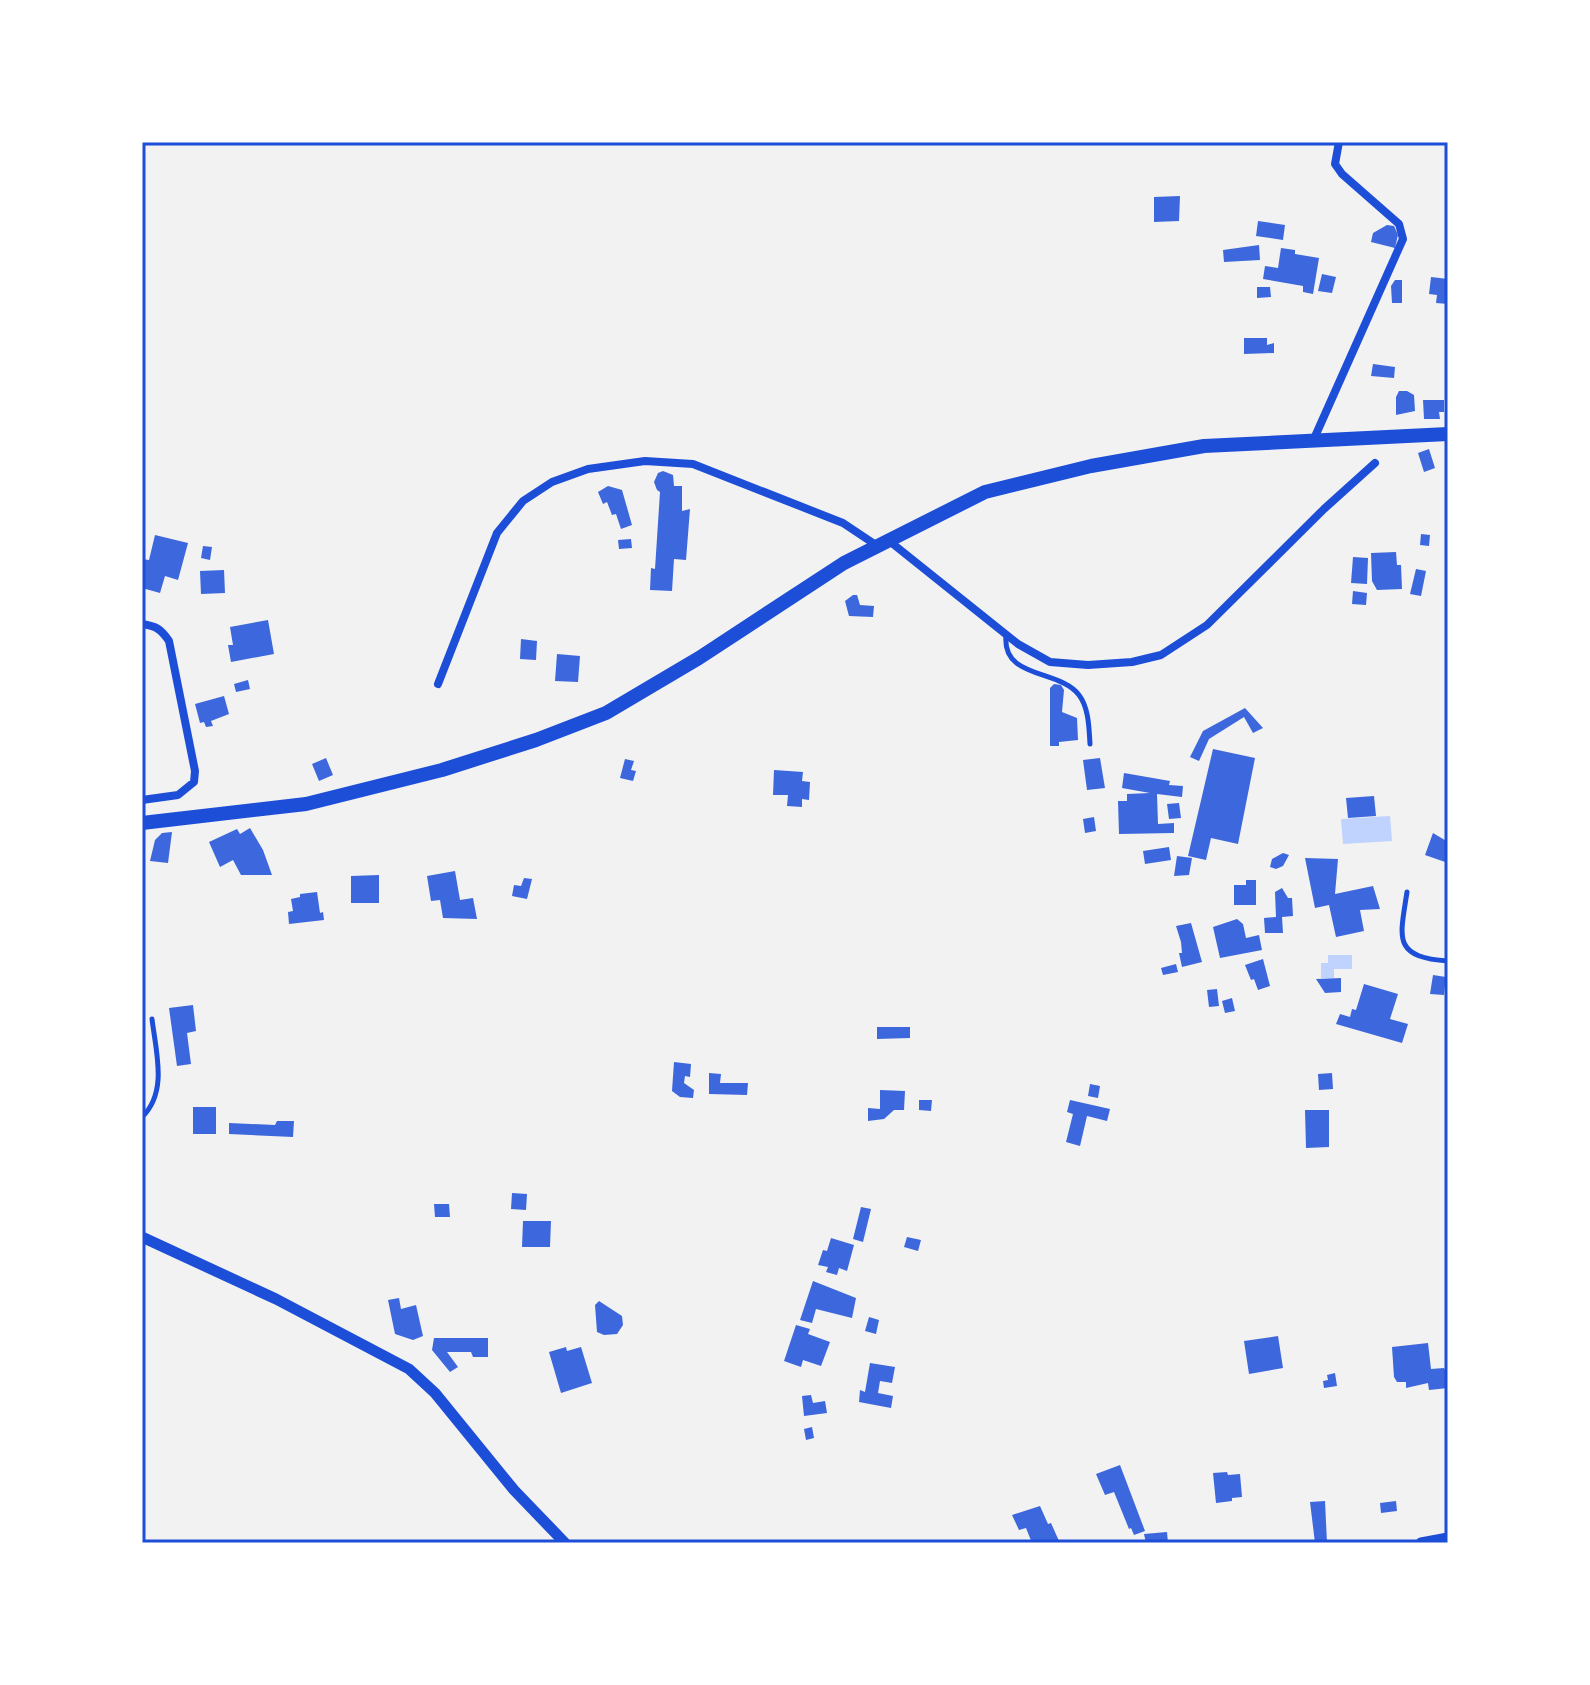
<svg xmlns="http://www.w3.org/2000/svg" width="1590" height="1685" viewBox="0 0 1590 1685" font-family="Quicksand,sans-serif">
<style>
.water{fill:#bfd3fe}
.building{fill:#3d67dc}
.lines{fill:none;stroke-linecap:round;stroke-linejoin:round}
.service{stroke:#1d4ed8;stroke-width:5}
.minor{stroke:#1d4ed8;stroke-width:8}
.tertiary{stroke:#1d4ed8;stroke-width:11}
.primary{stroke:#1d4ed8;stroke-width:14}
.neatline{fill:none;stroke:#1d4ed8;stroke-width:3}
</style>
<rect width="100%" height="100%" fill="#f2f2f2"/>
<!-- water -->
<path class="water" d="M1390,816l2,25 -49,3 -2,-25z
M1328,955h24v14h-18v9h-13v-15h7z"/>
<!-- building -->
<path class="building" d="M1180,196l-1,25 -25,1v-25z
M1258,221l27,4 -2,15 -27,-4z
M1387,225l7,1 4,9 -3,13 -24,-6 2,-9z
M1259,245l1,15 -36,2 -1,-12z
M1281,248l14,2v4l24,4 -6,36 -10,-2v-6l-40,-7 2,-13 13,2z
M1322,274l14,3 -4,16 -14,-2z
M1431,277l17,2v25l-12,-1 1,-8 -8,-1z
M1395,280h7v23h-10l-1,-17z
M1257,287h13l1,10 -14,1z
M1244,338h23v7l7,-2v10l-30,1z
M1373,364l22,3 -1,11 -23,-2z
M1399,391h8l7,4 1,16 -19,4v-18z
M1423,400h21v12h-5l1,7h-16z
M1429,449l6,19 -11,4 -6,-19z
M663,471l10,4 1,11h8v25l8,-2 -4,51 -12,-1 -2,32 -22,-1 1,-22 4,1 5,-77 -3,-2 -3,-8 4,-9z
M608,486l14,4 10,35 -11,4 -5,-15 -4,1 -5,-13 -4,2 -5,-12z
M1421,534l9,1 -1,11 -9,-1z
M155,535l33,8 -10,37 -13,-4 -5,17 -18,-5v-29l7,1z
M631,539l1,9 -13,1 -1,-9z
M203,546l9,1 -2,13 -9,-2z
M1396,552l1,13h4l1,24 -25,1 -5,-9 -1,-28z
M1353,557l15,1 -1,26 -16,-1z
M1416,569l10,2 -5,25 -11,-2z
M224,570l1,23 -24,1 -1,-23z
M1353,591l14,2 -1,12 -14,-1z
M853,595h4l3,10 14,1 -1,11 -24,-1 -4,-15z
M268,620l6,34 -43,8 -3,-17h5l-3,-18z
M521,639l16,2 -1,19 -16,-1z
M557,654l23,2 -2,26 -23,-1z
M248,680l2,9 -14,3 -2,-8z
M1054,684l7,1 3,5 -2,22 15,6 1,22 -19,2v4h-9v-58z
M224,696l5,18 -18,7 2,5 -7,1 -2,-5 -4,1 -5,-19z
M1245,708l18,20 -10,5 -9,-16 -35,22 -10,22 -9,-4 13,-26z
M1213,749l42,9 -17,86 -27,-6 -5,22 -18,-4z
M326,758l7,17 -14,6 -7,-17z
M1100,758l5,30 -18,2 -4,-30z
M625,759l9,2 -3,9 5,1 -3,10 -13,-3z
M774,770l29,2 -1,9 8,1 -1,18 -7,-1v8l-15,-1 1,-11h-15z
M1124,773l46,8 -1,4 14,1 -1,11 -25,-3 1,30 16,-1v10l-55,1 -1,-33h9v-7l23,-1 -28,-5z
M1374,796l2,20 -28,2 -2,-20z
M1179,803l2,15 -12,1 -2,-15z
M1094,817l2,14 -11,2 -2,-14z
M250,828l13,22 9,25h-31l-8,-15 -13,7 -11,-25 28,-13 3,5z
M172,832l-4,31 -18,-2 5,-21 7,-7z
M1433,833l15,9v21l-23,-8z
M1169,847l2,13 -26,4 -2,-13z
M1283,853l6,2 -6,11 -7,3 -6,-2 2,-8z
M1177,856l15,2 -3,17 -15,1z
M1305,858l33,1 -3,35 38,-8 7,23 -20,1 4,21 -28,6 -7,-32 -14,3z
M455,871l5,29 13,-2 4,21 -34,-1 -3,-18 -9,1 -4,-25z
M379,875v28h-28v-27z
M524,878l8,1 -5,20 -15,-3 2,-11 7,1z
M1246,880h10v25h-22v-20h12z
M1282,888l6,10h4l1,18 -11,1 1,16h-18l-1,-15 12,-1 -1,-25z
M317,892l3,21 3,-1 1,8 -35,4 -1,-12 5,-1 -2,-12 9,-2v-3z
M1237,919l6,5 3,14 13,-3 3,15 -42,8 -7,-31z
M1191,923l11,39 -20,5 -3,-14h3l-1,-11 -5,-16z
M1263,959l7,27 -12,4 -4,-11 -3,1 -6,-15z
M1176,964l2,8 -15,3 -2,-7z
M1433,975l13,2 -2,18 -14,-1z
M1341,978v14l-16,1 -9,-14z
M1364,984l34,10 -8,25 18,5 -6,19 -66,-19 4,-10 10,3 2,-8 4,1z
M1217,989l2,17 -10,1 -2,-17z
M1232,998l3,13 -10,2 -3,-12z
M193,1005l3,26 -9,2 4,31 -14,2 -8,-58z
M877,1027h33v11l-33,1z
M674,1062l17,2 -1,13 -5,-1 -1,7 10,7 -1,8 -13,-1 -8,-6z
M709,1073l12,1 -1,9h28l-1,12 -38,-1z
M1332,1073l1,16 -14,1 -1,-16z
M1090,1084l10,2 -2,12 -10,-2z
M880,1090l25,1 -1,19h-10l-10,9 -16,2v-13l12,1z
M919,1100h13l-1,11 -12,-1z
M1070,1100l40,9 -3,12 -20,-5 -7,30 -14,-4 7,-28 -6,-2z
M193,1107h23v27h-23z
M1305,1110h24v37l-23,1z
M277,1121h17l-1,16 -64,-3v-11l46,2z
M512,1193l15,1 -1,16 -15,-1z
M434,1204h15l1,13h-15z
M861,1207l10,2 -8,33 -10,-3z
M523,1221h28l-1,26h-28z
M907,1237l14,3 -3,11 -14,-4z
M831,1238l23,7 -7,26 -8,-3 -2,7 -11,-3 2,-5 -10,-2 5,-15 4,1z
M813,1281l43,17 -4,20 -36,-9 -4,14 -12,-3z
M399,1298l2,11 15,-4 7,31 -10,4 -18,-6 -7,-34z
M599,1301l23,15 1,9 -6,9 -13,1 -7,-3 -2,-27z
M869,1317l10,3 -3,14 -11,-3z
M796,1325l14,4 -2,5 22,8 -9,24 -18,-6 -2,7 -17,-6z
M1278,1336l5,32 -34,6 -5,-33z
M434,1338h54v19h-15l-2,-5h-24l11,15 -8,5 -18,-22z
M1428,1343l3,26 13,-1 4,8v12l-19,2 -1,-7 -22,5v-6h-9l-3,-5 -2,-30z
M566,1347l1,4 14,-4 11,36 -31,10 -12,-41z
M870,1363l25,4 -3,16 -12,-2 -2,12 15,3 -2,12 -32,-6 1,-12 5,2z
M1335,1373l2,13 -13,2 -1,-7 5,-1 -1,-5z
M811,1395l2,8 12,-2 2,12 -23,3 -2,-20z
M812,1427l2,11 -8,2 -2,-11z
M1120,1465l25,66 -11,4 -3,-7 -2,1 -15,-37 -9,3 -9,-21z
M1227,1472l1,3 12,-1 2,23 -10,1v3l-16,2 -3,-30z
M1325,1501l2,42h-12l-5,-41z
M1396,1501l1,10 -16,2 -1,-10z
M1040,1506l8,18 3,-1 8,18 -27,2 -6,-15 -7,2 -7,-15z
M1167,1532l1,11h-22l-2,-9z"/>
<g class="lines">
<!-- service -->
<path class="service" d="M1006,636c-4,43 53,33 73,59 10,13 10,34 11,49
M1407,892c-7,46 -15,65 41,69
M142,1117c26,-25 14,-65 10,-98"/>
<!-- minor -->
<path class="minor" d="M1313,441l90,-202 -4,-15 -57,-50 -7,-10 4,-22
M888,540l130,104 32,18 38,3 44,-3 29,-7 46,-30 117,-116 51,-46
M142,624c14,2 19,5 27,17l26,130 -1,11 -16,13 -36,5
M438,684l59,-151 26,-32 29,-19 36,-13 57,-8 48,3 150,59 33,22"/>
<!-- tertiary -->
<path class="tertiary" d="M142,1237l134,62 133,70 26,24 79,97 51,53
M1421,1543l27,-5"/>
<!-- primary -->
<path class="primary" d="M142,823l164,-19 136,-34 94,-30 70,-27 93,-55 145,-95 141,-71 106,-26 113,-20 244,-12"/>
</g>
<!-- border -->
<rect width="1590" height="1685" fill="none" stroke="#ffffff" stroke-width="288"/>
<rect x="144" y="144" width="1302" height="1397" class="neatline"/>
</svg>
